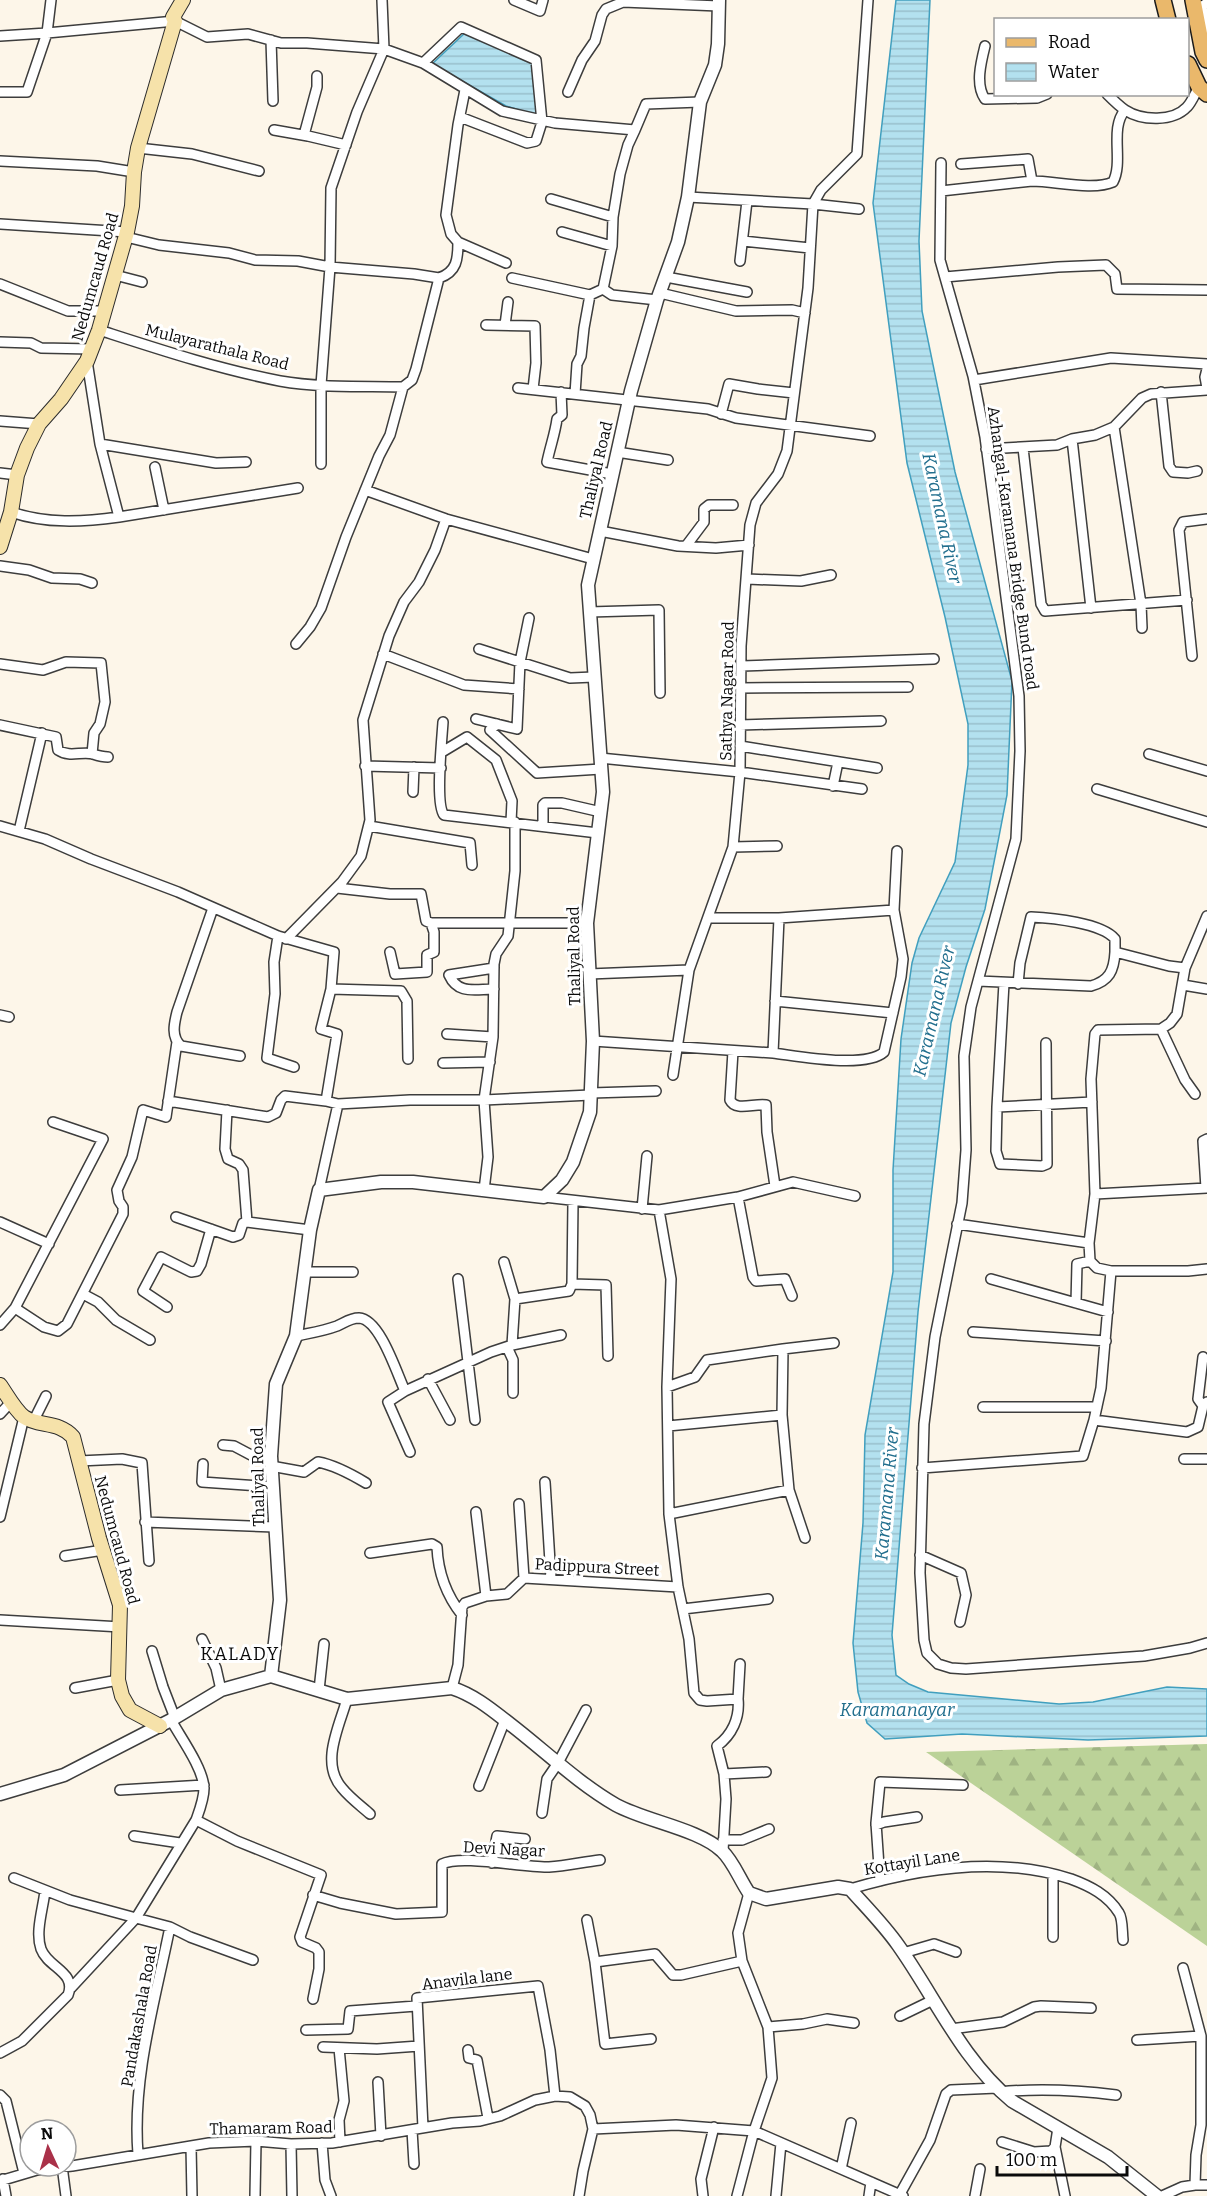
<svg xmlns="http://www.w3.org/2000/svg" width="1207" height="2196" viewBox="0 0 1207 2196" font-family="Bitter,serif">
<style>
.forest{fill:url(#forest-firs)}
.water{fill:url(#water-rules);stroke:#419fbe;stroke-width:1.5}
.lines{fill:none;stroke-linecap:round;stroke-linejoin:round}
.minor-casing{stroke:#3d3d3d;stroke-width:12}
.tertiary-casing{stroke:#3d3d3d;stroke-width:15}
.secondary-casing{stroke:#2c2c2c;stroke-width:16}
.primary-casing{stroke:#1b1b1b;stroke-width:18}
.minor{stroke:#fff;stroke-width:9}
.tertiary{stroke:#fff;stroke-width:12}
.secondary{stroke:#f6e2aa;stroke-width:14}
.primary{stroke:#eab86b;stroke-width:15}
.labels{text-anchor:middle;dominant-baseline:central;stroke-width:6;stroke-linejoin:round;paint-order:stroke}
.street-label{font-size:16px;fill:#0a0a0a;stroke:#fff}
.water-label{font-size:18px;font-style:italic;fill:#216e8d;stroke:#fff}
.neighbourhood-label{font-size:18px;letter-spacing:1.5px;fill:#0a0a0a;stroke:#fff}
</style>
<defs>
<pattern id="forest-firs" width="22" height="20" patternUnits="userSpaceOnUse" patternTransform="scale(1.5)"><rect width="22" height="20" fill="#bbd298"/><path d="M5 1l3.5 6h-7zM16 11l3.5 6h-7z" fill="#9fb382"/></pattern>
<pattern id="water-rules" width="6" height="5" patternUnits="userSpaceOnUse" patternTransform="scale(1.5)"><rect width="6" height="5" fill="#b3e1ef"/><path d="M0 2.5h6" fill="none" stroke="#99c0cc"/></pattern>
</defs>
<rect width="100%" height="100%" fill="#fdf6e9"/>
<!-- forest -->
<path class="forest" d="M1207,1744v202l-281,-194z"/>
<!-- water -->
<path class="water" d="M896,0h34l-11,241 3,70 33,161 57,209 -5,114 -22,114 -19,58 -15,56 -33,289 -26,323 4,40 13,9 19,8 131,12 34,-2 74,-15 40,2v47l-119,4 -126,-6 -77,5 -18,-16 -9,-31 -5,-49 10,-120 2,-88 28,-163v-102l8,-131 11,-76 7,-25 36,-76 13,-97v-41l-23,-107 -38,-154 -34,-260z
M466,32l68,31 5,53 -33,-10 -74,-42z"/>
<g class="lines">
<defs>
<path id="minor" d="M514,0l26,11 3,-11
M1207,3l-5,3 5,23
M0,36l47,-3 4,-33
M271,40l2,61
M985,46c-4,16 -10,39 0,53l52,-1 10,-4
M423,63l38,-36 75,33 6,62 -6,19 -9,2 -67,-26
M0,92h27l20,-59 128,-12 32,16 41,-3 33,9h26l77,6 39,14 79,48 53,12 80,7 11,-26 54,-2
M568,92l14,-32 13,-19 7,-26 4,-6 17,-7 96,4
M1107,94c6,6 12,12 18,16 17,11 48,12 62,-3 5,-5 8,-14 12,-20
M274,130l34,6 38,9
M635,130l-7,15 -8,29 -7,43 -1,29 -9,43 9,6 45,5
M304,135l13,-48v-11
M138,148l54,6 67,17
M0,161l97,5 37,6
M941,163l-1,97 33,116 12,61 34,259 1,55 -4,88 -45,168 -7,49 2,94 -4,53 -27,134 -11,87 -4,149 4,67 3,13 11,11 13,4 15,1 178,-13 46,-8 17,-5
M961,164l67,-5 4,22
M941,191l91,-10c23,0 61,10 81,1 11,-21 -4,-53 12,-72
M688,197l125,7 8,-14 36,-36 11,-154
M551,199l62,18
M0,224l127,8
M562,232l50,14
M126,237l33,8 70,8 26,7 43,1 32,6 84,7 25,4
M743,241l67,7
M458,242l48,21
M740,261l7,-60
M115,275l27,7
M666,277l81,15
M945,277l113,-10 48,-2 9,9 2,15 90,1
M512,278l78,17 13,-6
M0,284l68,27h36
M660,293l76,18 56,-1 13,3
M486,325l49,1 1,37 -3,26
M505,325l3,-23
M99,330c59,19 119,39 181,51 40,7 82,5 123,6l9,-7 4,-11 23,-91c18,-6 19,-19 19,-36l-7,-8 -5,-19 12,-90 7,-35
M0,342l31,1 10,5 51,1
M87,361l13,83 19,73 179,-29
M1207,369l-2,8 2,11
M974,380l137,-22 96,6
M518,388l190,21 28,9 134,18
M561,392l1,23 -5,4c-2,15 -7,28 -10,43l65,12
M1161,392l8,74 4,6 15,1 9,-2
M575,394l2,-30 4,-8 3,-28 6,-33
M721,414l8,-30 29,5 36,4
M0,421l39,3
M1114,427l27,177 1,24
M1072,439l19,169
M100,444l116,19 30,-1
M1023,448l18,156 4,7 142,-11
M986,449l71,-4 15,-6 23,-4 19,-8 28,-29 9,-4 56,-4
M617,452l51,8
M321,464v-79l9,-118 1,-79 26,-76 27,-63 -2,-49
M155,467l9,43
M0,473l17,2
M365,490l81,29 147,40
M11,512c35,12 72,10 108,5
M600,531l78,15 38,2 33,-3
M686,546l18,-24v-13l5,-4h24
M0,566l29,4 23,8 28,1 12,4
M747,579l54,2 30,-6
M589,612l70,-2 1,83
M296,644l14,-17 11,-19 25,-71 33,-81 11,-21 13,-48
M479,649l91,29 24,-1
M383,654l81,31 55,4
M1192,656l-13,-126 4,-8 24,-3
M0,664l43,6 23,-8 35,1 4,39 -5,22 -6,9 -2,21
M742,666l192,-7
M741,688l167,-1
M476,719l41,10 3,-67 9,-44
M443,722c-1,17 -8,82 1,93l154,18
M497,724l-7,6 47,43 64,-4
M0,725l56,12 2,13c12,8 23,1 35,4 6,2 9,3 15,3
M740,725l141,-4
M740,746l137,22
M442,752l25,-15 29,23 16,41 -1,21
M1149,754l58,17
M600,758l140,14 1,-126 9,-121 6,-22 22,-29 9,-23 21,-163 5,-84 46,5
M365,766l76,2
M833,786l5,-24
M1097,789l110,33
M413,792l1,-25
M0,826l45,13 46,20 87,33 100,44 56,16 -3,37 -10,40 16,5 -11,67 12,3 72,-4h74l107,-5
M369,826l101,17 2,22
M543,826v-21l2,-2h17l39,9
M19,831l23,-98
M733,847l44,-1
M337,888l53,6h31l5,27 5,2h156
M213,908l-36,104c-3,12 -6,25 4,34l59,10
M1207,916l-22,52 -8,46 -7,9 -9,6 -63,1 -3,4 -4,45 4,115 -6,49 1,18 7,7 14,3 -10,117 -7,32 93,12 11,-5 5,-21 4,-4
M708,918h71l115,-8
M278,936l-4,26 1,32 -8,64 27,9
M286,939l56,-57 19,-26 9,-36 -7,-100 26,-84 15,-34 15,-20 16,-32 11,-31
M390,952l5,22 32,-2v-17l7,-3v-20l-3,-9
M589,974l100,-4
M978,981l113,5c18,-5 23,-15 24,-34l54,14 16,2
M1018,984l2,-21 11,-46c22,1 71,6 84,22v13
M1183,985l24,4
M331,989l70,2 6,10 1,58
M494,989c-19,0 -36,6 -45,-14l45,-7
M775,1001l118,12
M0,1015l9,2
M1161,1029l24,51 10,14
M447,1034l46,3
M593,1041l180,12 6,-135
M1046,1043l1,121 -5,2 -42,-2 -4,-13 1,-44 95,-5
M733,1051l-3,49c6,12 24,3 36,5l1,27 8,54
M773,1053c25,3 92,16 111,-1l17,-75 2,-18 -9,-49 3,-59
M443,1063l47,-1
M673,1075l16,-105 44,-123 7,-75 122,17
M591,1093l65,-2
M168,1101l100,16 8,-4 5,-13 4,-4 41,5
M997,1107l7,-124
M227,1110l-2,39 3,10 11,5 4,6 4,52
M1206,1188l-3,-47 4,-2
M319,1190l19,-86
M484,1190l4,-33 -4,-57 9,-63 1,-73 2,-10 12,-18 7,-65v-49
M1095,1194l112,-6
M544,1197l115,13 12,69 -4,108 2,127 9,73 11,52 5,54 6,7 7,1 31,-2c2,19 -6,36 -21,47l7,28 2,25 -3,52
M738,1197l15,80 3,4 29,-2 7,17
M642,1209l5,-53
M659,1210l79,-13 55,-15 62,14
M176,1217l57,20 6,-2 4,-12 4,-1 63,8
M0,1222l49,22
M957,1224l132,19
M504,1262l11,37
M1111,1271h77l19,-2
M304,1272h49
M458,1279l17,141
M991,1279l117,33
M572,1284l34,1 2,71
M83,1294l15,8 18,18 34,20
M1076,1303l1,-39 13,-3
M167,1307l-24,-16 18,-34 30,15 6,-1 4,-7 10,-35
M15,1308l29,19 14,4 9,-7 56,-110v-7l-4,-6 -2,-11 15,-33 11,-47 23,7 11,-75
M0,1325l15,-17 88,-169 -50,-17
M973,1332l133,9
M296,1336c14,-3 28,-5 41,-10 7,-3 13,-8 22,-8 21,1 38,56 46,73l-17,11 22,50
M512,1345l49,-10
M507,1347l6,13v33
M783,1349l51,-6
M1203,1357l-5,42 5,7
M428,1379l22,41
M667,1387l28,-10 12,-17 76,-11 -1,66 7,75 16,48
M405,1391l86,-39 21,-7 3,-46 54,-8 3,-7 1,-82
M983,1407h114
M0,1414l12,-13
M34,1420l12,-24
M668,1426l114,-11
M223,1445l11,1 17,9 20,1
M1184,1459h23
M79,1461l43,-2 20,4 7,98
M203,1464l-1,18 71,5
M271,1466l33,6 14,-10c17,3 33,12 48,21
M922,1468l161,-12 11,-36
M545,1482l6,96
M519,1504l5,74
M476,1512l10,84
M669,1514l120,-24
M0,1517l24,-100
M145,1522l130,5
M370,1553l62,-9 5,3c1,25 10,49 25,68
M920,1555l41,18 5,22 -6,27
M65,1556l38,-6
M683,1609l85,-10
M0,1620l121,7
M202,1639l14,29 5,22
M152,1651l11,36 12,31
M75,1688l43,-8
M452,1688l6,-23 4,-58 3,-4 21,-7 21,-2 17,-16 154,9
M319,1690l5,-46
M347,1699c-8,28 -27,64 -5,89 8,10 19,18 28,26
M738,1699l2,-35
M724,1774l42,-2
M479,1786l26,-66
M120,1790l84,-5
M542,1813l5,-34 11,-16 28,-53
M196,1820l41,21 84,34 -21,62 2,5 14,6 3,4v17l-6,30
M876,1825l8,-3 33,-5
M134,1836l46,7
M723,1840h19l27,-11
M492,1863l5,-27 28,3
M1053,1874v63
M14,1878l56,22 66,18 -65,70
M880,1881l-4,-58 4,-41 83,3
M850,1889c70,-21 151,-33 221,-10 19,7 37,16 48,34 4,6 3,19 4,27
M313,1895l27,8 56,11 46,-2v-48c19,-10 82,4 107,3 17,-1 34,-5 51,-7
M587,1920l8,42 10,82 46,-5
M170,1927l20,10 63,23
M903,1953l31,-9 22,8
M595,1962l60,-8 18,21h8l61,-14
M900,2016l33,-16
M768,2027l35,-3 24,-5 27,4
M951,2029l52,-7 31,-15 7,-1 50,2
M306,2030l42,-1 2,-18 66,-5
M1137,2040l64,-4
M323,2047l54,2 42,-3
M339,2048l5,53 -5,19 1,22
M468,2050l1,8 8,2 11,58
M0,2053l22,-12 46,-46c9,-23 -20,-27 -27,-46 -6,-17 2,-40 4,-58
M378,2082l3,54
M1000,2092c39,-4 77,-2 116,3
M0,2095l6,6 18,72
M423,2128l-6,-130 121,-12 12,64 5,46
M412,2130l2,34
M1002,2142l32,10 17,-1 4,-4 3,-19
M322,2143l3,37 6,16
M291,2144l1,52
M191,2146l1,50
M1055,2147l10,49
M138,2154c-6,-76 17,-153 32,-227l-34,-9 60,-98c4,-11 8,-21 8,-32 -1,-20 -23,-50 -33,-68
M62,2166l4,30
M841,2169l10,-46
M3,2179l3,17
M0,2181l37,-11 35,-4 137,-23 47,-2 35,3 41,-1 120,-20 28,-2 20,-5 35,-16 20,-4 15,1 15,9 5,9 3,14
M1195,2185h12
M900,2194l30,-54 16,-46 5,-4 46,-2
M255,2196l1,-55
M579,2196l4,-25 10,-42 83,-4 78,6 149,65
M703,2196l-2,-17 13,-52
M737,2196l17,-65 18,-53 -4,-51 -26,-66 -4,-28 11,-40
M776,2196l5,-53
M869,2196l2,-14
M975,2196l5,-27
M1162,2196l20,-9 13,-2 1,-30 5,-30v-89l-18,-68"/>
<path id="tertiary" d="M271,1676l9,-76 -9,-144 5,-72 20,-48 14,-106 9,-40 62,-8h32l131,15 18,-17 11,-18 17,-50 3,-71 -6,-118 16,-131 -15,-207 43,-194 26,-91 21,-58 10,-45 12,-95 15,-37 3,-21 1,-44
M0,1794l64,-19 107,-55 50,-30 50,-14 76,23 105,-11c22,7 40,22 58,36 35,27 68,59 106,81 29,16 83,24 106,46 11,10 18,29 27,42l17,6 72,-12 12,2c16,18 34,36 48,56 37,52 64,115 114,156l96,56 49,39"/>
<path id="secondary" d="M0,547l11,-35 6,-37 10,-27 12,-24 22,-25 26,-38 12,-31 28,-98 5,-26 2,-34 4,-24 37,-127 -2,-4 10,-17
M0,1385c7,10 15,25 24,32 15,10 35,4 49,20l26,101 21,67 -2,75 4,16 8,14 30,16"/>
<path id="primary" d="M1163,0l5,20
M1193,0l10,52 4,8
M1188,64l11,23 8,7"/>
</defs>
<!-- minor casing -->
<use href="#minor" class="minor-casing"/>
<!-- tertiary casing -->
<use href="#tertiary" class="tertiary-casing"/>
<!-- secondary casing -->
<use href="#secondary" class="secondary-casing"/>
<!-- primary casing -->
<use href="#primary" class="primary-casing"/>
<!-- minor -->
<use href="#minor" class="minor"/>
<!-- tertiary -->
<use href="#tertiary" class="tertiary"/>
<!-- secondary -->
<use href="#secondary" class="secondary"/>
<!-- primary -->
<use href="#primary" class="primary"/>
</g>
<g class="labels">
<!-- street labels -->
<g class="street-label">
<text transform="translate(95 277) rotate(-74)">Nedumcaud Road</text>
<text transform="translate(217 347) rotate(14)">Mulayarathala Road</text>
<text transform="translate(596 470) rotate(-77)">Thaliyal Road</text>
<text transform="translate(1013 548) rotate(82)">Azhangal-Karamana Bridge Bund road</text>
<text transform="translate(727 691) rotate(-89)">Sathya Nagar Road</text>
<text transform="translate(574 956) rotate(-91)">Thaliyal Road</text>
<text transform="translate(258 1477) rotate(-91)">Thaliyal Road</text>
<text transform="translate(117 1540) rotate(75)">Nedumcaud Road</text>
<text transform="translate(597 1567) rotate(3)">Padippura Street</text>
<text transform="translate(504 1849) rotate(3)">Devi Nagar</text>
<text transform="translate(912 1862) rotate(-9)">Kottayil Lane</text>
<text transform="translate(467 1979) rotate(-7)">Anavila lane</text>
<text transform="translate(139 2016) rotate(-80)">Pandakashala Road</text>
<text transform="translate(271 2128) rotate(-1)">Thamaram Road</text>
</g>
<!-- water labels -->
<g class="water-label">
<text transform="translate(942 518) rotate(78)">Karamana River</text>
<text transform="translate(934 1011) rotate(-77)">Karamana River</text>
<text transform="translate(887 1494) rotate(-85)">Karamana River</text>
<text x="897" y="1710">Karamanayar</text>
</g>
<!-- neighbourhood labels -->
<g class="neighbourhood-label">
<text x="240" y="1654">KALADY</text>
</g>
</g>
<!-- legend -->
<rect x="994" y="18" width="195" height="78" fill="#ffffff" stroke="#9d9d9d" stroke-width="1.5"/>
<rect x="1006" y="38" width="30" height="9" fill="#eab86b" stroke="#9d9d9d" stroke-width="1.5"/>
<text x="1048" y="48" font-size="18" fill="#0a0a0a">Road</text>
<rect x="1006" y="63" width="30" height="18" fill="url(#water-rules)" stroke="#9d9d9d" stroke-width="1.5"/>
<text x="1048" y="78" font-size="18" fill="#0a0a0a">Water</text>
<!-- north arrow -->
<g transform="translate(48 2148) rotate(356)"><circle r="28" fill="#ffffff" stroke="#9d9d9d" stroke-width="1.5"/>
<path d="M0-4.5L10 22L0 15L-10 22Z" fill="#aa3149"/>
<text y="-9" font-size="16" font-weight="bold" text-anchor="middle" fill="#0a0a0a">N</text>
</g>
<!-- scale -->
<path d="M997 2166v9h130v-9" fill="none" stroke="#0a0a0a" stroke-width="3"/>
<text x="1006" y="2166" font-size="18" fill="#0a0a0a" stroke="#ffffff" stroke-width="4.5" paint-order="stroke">100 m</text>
</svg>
